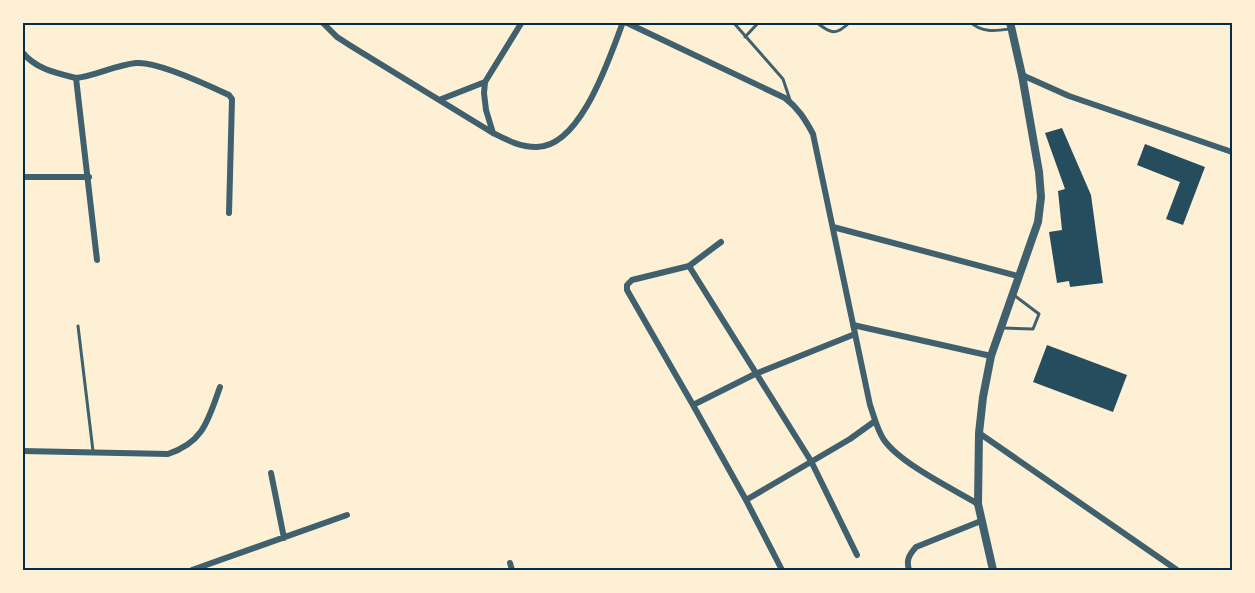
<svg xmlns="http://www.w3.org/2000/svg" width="1255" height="593" viewBox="0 0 1255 593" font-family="Commissioner,sans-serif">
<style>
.building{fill:#264d5e}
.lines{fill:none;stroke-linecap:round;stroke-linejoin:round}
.service{stroke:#3f606c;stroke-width:3}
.minor{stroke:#3f606c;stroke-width:6}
.tertiary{stroke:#3f606c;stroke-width:8}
.neatline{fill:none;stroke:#003049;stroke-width:2}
</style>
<rect width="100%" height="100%" fill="#fdf0d5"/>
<!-- building -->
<path class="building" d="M1062,128l29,67 12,88 -33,4 -1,-6 -12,2 -8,-51 13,-2 -4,-39 7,-2 -20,-56z
M1145,144l60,23 -22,58 -17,-6 14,-37 -43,-17z
M1047,345l80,30 -14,37 -80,-30z"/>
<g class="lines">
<!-- service -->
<path class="service" d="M733,22l50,57 7,21
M816,22c15,12 20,14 34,0
M970,22c12,11 25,9 40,7
M745,37l14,-15
M78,326l15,125
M1003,328l30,1 6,-15 -25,-19"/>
<!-- minor -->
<path class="minor" d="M322,22l15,15 14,9 142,87c14,7 27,14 43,14 45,1 74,-91 87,-125
M625,22l160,76c13,10 20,21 28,36l57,271c4,11 7,25 14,35 17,24 69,49 94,64
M22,52c14,17 33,21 54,26l21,182
M1022,75l47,21 163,56
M76,78c20,-2 39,-13 60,-15 21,-2 72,22 93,32l3,4 -3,114
M439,100l46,-18
M493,133l-7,-23 -2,-17 1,-11 37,-60
M22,177h67
M833,227l185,49
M721,242l-32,24 122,195 46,94
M689,266l-57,14 -5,5v5l66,115
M853,325l138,31
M979,433l198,137
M22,451l146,3c36,-12 40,-34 52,-67
M271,473l13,65
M746,500l104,-61 25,-18
M510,563l2,7
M192,570l155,-55
M782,570l-36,-70 -53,-95 62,-31 100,-40
M909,570c-3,-10 0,-15 7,-23l65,-26"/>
<!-- tertiary -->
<path class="tertiary" d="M993,570l-15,-66 1,-71 4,-36 8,-41 47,-134 3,-25 -2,-25 -17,-97 -12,-53"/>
</g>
<!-- border -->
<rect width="1255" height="593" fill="none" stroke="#fdf0d5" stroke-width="48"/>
<rect x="24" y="24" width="1207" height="545" class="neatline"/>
</svg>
